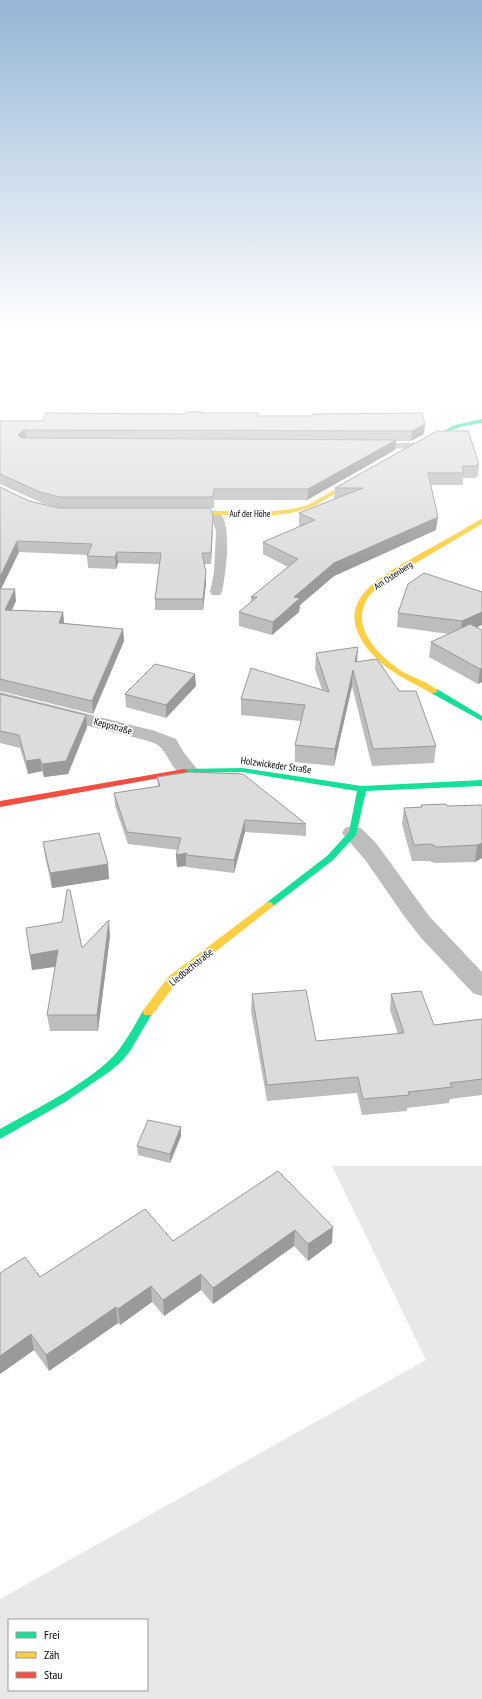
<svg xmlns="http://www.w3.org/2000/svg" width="482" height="1699" viewBox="0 0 482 1699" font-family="'PT Sans Narrow',sans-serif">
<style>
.green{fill:#e8e8e8;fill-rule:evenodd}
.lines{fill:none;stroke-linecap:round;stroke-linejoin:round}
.lane{fill:#bdbdbd;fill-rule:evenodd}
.street{fill:#bdbdbd;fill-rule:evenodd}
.fast{fill:#16e098;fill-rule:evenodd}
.slow{fill:#ffcf43;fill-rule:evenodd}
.jam{fill:#f24e42;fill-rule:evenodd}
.wall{fill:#bdbdbd}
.shaded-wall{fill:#9a9a9a}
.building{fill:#dcdcdc;stroke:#9a9a9a}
.labels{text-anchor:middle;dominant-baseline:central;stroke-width:3.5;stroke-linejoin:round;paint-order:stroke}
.far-street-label{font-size:9px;fill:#000;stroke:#fff}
.street-label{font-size:10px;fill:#000;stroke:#fff}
</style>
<rect width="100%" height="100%" fill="#fff"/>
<!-- green -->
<path class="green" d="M332,1166h150v533h-482v-100l426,-239zM9,1620h138v70h-138z"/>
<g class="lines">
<!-- lane -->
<path class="lane" d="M374,443h42l5,3 -5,3 -45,-1 -2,-2 2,-2z
M215,510c20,5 10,67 7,82l-2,3h-8l-2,-3 4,-19 2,-42 -6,-18z"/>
<!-- street -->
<path class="street" d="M0,692l155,39 21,8 8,14 14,17 -3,4c-21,6 -23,-14 -34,-26 -3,-5 -14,-7 -20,-9l-141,-35z
M353,826l8,2 15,15 53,73 53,56v24l-9,-3 -51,-54 -18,-23 -38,-55 -24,-28 3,-5z"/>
<!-- fast -->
<path class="fast" d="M482,419v4l-23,4 -38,19 -5,-1 39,-20z
M431,689h6l45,27v5l-51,-28z
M242,768l120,18 120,-6v6l-116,5 -10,44 -23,25 -61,47h-6l-2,-2 2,-2 61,-47 22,-24 8,-41 -115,-19 -58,1 -4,-2 4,-2z
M148,1008l4,1 1,3 -23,39 -8,10 -13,11 -44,30 -65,37v-10c35,-20 92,-47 118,-78 10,-13 18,-28 26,-42z"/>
<!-- slow -->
<path class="slow" d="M361,475l2,1v2l-51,29 -20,6 -18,2h-92l-3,-2 3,-2h92l18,-2 16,-4z
M482,519v5l-97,57c-7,6 -16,13 -20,22 -13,28 17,55 38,69 11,6 26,10 35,19l-4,2h-3c-14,-8 -29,-15 -42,-24 -19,-14 -44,-42 -31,-67 11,-22 45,-38 65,-50 13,-7 25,-14 38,-21 6,-4 14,-9 21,-12z
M269,902l3,1 2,2 -2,2 -95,75 -25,33h-8l-1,-3 1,-3 25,-33 97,-73z"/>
<!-- jam -->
<path class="jam" d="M184,769l4,2 -1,2 -187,34v-6z"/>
</g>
<!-- wall -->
<path class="wall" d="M203,413l55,3 167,8 -1,10 -13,7h-15l-1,9 -88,50h-93v8h-154l-18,-5 -42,-19v-63h43z
M437,431l42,33 -1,12h-1l-1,2h-13v7h-32l5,45 -102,46 -34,29 -1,7 -27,23 -33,-9v-14l12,-10v-5l37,-30 -25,-13v-12l37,-16h-1v-13l35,-14 1,-11z
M0,487l29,14 30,7 154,7 -2,49h-7l2,19 -3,27h-48v-11l5,-35 -42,-1 -2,6 -28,-1 -1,-12 1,-1 -69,-3 -18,37 15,12 -4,9 51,2 1,11 59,6 1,12 -31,73 -93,-23z
M408,584l69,44 5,54 -4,2 -49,-27 2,-15 18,-8 -52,-7 1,-14z
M316,653l41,9 79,84 -2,17 -62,3 -20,-80 -18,80 -39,-4v-17l6,-24 -60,-6v-16l81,-9 -7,-21z
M196,686l-30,32 -40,-11 -1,-13z
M0,694l86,21 1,12 -19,47 -24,3 -2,-6 -14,3 -8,-26 -20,-5z
M157,777l149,47v12l-61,-4 -11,41 -48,-6v-1l-9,1 -1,-12 2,-5 -50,-6 -13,-38 -1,-13 44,-7z
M421,805l26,1 35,-1v53l-7,4 -40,1 -6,-2h-17l-10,-37 2,-16 17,-1z
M43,842l65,22 1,15 -57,9 -7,-32z
M26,928l56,20 28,-12 -12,95h-48l-3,-16 8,-48 -23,3z
M252,994l64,47 82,-7 -8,-24 1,-16 43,31 48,-6v76l-32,4 -1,4 -42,5v3l-45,4 -5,-22 -90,8 -16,-90z
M181,1127v9l-11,27 -32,-8 -1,-9z
M278,1171l54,72 -24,18 -14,-15 -81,58 -12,-14 -37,26 -12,-14 -32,23 -2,-2 -69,48 -15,-21 -34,24v-101l40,4 133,-36z"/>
<!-- shaded-wall -->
<path class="shaded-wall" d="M425,424l-1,10 -13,7 1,-10z
M25,430l1,10 -4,2 -4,-7 3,-3z
M396,440l-1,10 -88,50 1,-11z
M213,515v11l-2,38v-11z
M438,517l-2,13 -102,46 -34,29 -1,7 -27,23 1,-13 21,-25 40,-34z
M17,541l2,11 -19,39v-14z
M117,552l1,11 -2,6 -1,-12z
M206,572v11l-3,27v-11z
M15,589l1,12 -10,21 -1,-12z
M63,612l1,12 -5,-1z
M482,612v13l-22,10 2,-14z
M123,629l1,12 -31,73 -1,-13z
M358,647l-1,16 -2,-1z
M482,668v14l-4,2 2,-15z
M353,670l-1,16 -18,80 1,-17z
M195,674l1,12 -30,32v-13z
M86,715l1,12 -19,47 -24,3 -2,-13z
M40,759l2,12 -14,3 -2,-13z
M245,820v12l-11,41v-13z
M482,843v15l-7,4 2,-17z
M187,853l-1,2v11l-9,1 -1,-12z
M108,864l1,15 -57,9 -2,-15z
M109,920l1,16 -12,95 -1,-16z
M58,950l2,16 -28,4 -2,-15z
M181,1127v9l-11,27v-9z
M333,1227l-1,16 -24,18v-17z
M295,1230l-1,16 -81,58v-16z
M201,1274v16l-37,26 -1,-16z
M151,1286l1,16 -32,23 -2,-16z
M116,1307l2,16 -69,48 -3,-16z
M31,1334l3,16 -34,24v-18z"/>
<!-- building -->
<path class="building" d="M186,412h14l3,1h55v3h55v-2l109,-1 3,11 -13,7 -387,-1 -4,2 -3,3 4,3 374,2 -88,49h-94l-1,8h-154l-19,-5 -40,-18v-53h43l3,-8 139,1z
M437,431h31l11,33h-2l1,2h-16l2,7h-36l10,44 -104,46 -40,34 6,1 -27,24 -34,-10 18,-15h-6l47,-38 -35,-17 52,-22 -16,-7 64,-25h-28z
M0,487l29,14 30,7h151l3,7 -2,38h-9l4,19 -3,27h-48l6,-46 -44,-1 -2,5 -28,-1 5,-12 -75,-3 -17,36z
M424,573l58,19v20l-20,9 -64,-8 10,-29z
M0,589h15l-10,21 58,2 -4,11 64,6 -31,72 -92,-22z
M470,624l12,6v38l-2,1 -49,-27z
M358,647l-3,15 22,-3 22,32h17l20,55 -63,3 -20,-79 -18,79 -40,-4 10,-40 -64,-6 10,-31 78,24 -13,-39z
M155,664l40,10 -29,31 -41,-11z
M0,694l86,21 -20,46 -24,3 -2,-5 -14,2 -7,-26 -19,-4z
M189,772l54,2 63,50 -61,-4 -11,40 -48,-5 1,-2 -11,2 5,-17 -54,-6 -13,-39 46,-7 -3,-9z
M446,804l1,2 35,-1v38l-5,2 -40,2 -6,-3 -17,1 -10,-37 18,-1 -1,-2z
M99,833l9,31 -58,9 -7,-31z
M67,890h3l12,58 27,-28 -12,95h-50l11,-65 -28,5 -4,-27 36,-6z
M306,990l10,51 88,-8 -13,-39 30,-3 13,34 48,-6v60l-32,4 2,4 -44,5 1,3 -46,4 -5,-22 -91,8 -15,-91z
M148,1120l33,7 -11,27 -33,-8z
M278,1171l55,56 -25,17 -13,-14 -82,58 -12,-14 -38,26 -12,-14 -33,23 -2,-2 -70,48 -15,-21 -31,22v-83l25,-16 15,20 105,-68 28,32z"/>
<!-- sky -->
<linearGradient id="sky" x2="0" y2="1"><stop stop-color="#95b6d6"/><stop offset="0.58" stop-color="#fff"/><stop offset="1" stop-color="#fff" stop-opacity="0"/></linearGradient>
<rect width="482" height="569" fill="url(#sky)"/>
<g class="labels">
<!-- far-street labels -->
<g class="far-street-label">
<text x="250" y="513">Auf der Höhe</text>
<text transform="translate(393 575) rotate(-33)">Am Ostenberg</text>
</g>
<!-- street labels -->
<g class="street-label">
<text transform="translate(113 726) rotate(15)">Keppstraße</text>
<text transform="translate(276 765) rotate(8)">Holzwickeder Straße</text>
<text transform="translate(191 967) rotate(-39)">Liedbachstraße</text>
</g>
</g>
<!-- legend -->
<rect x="8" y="1619" width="140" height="72" fill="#ffffff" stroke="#999999"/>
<rect x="16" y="1632" width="20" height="6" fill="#16e098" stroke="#999999"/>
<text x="44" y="1639" font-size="12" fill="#000000">Frei</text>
<rect x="16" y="1652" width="20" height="6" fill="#ffcf43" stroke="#999999"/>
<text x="44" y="1659" font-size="12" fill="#000000">Zäh</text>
<rect x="16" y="1672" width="20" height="6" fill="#f24e42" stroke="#999999"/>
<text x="44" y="1679" font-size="12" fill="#000000">Stau</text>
</svg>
